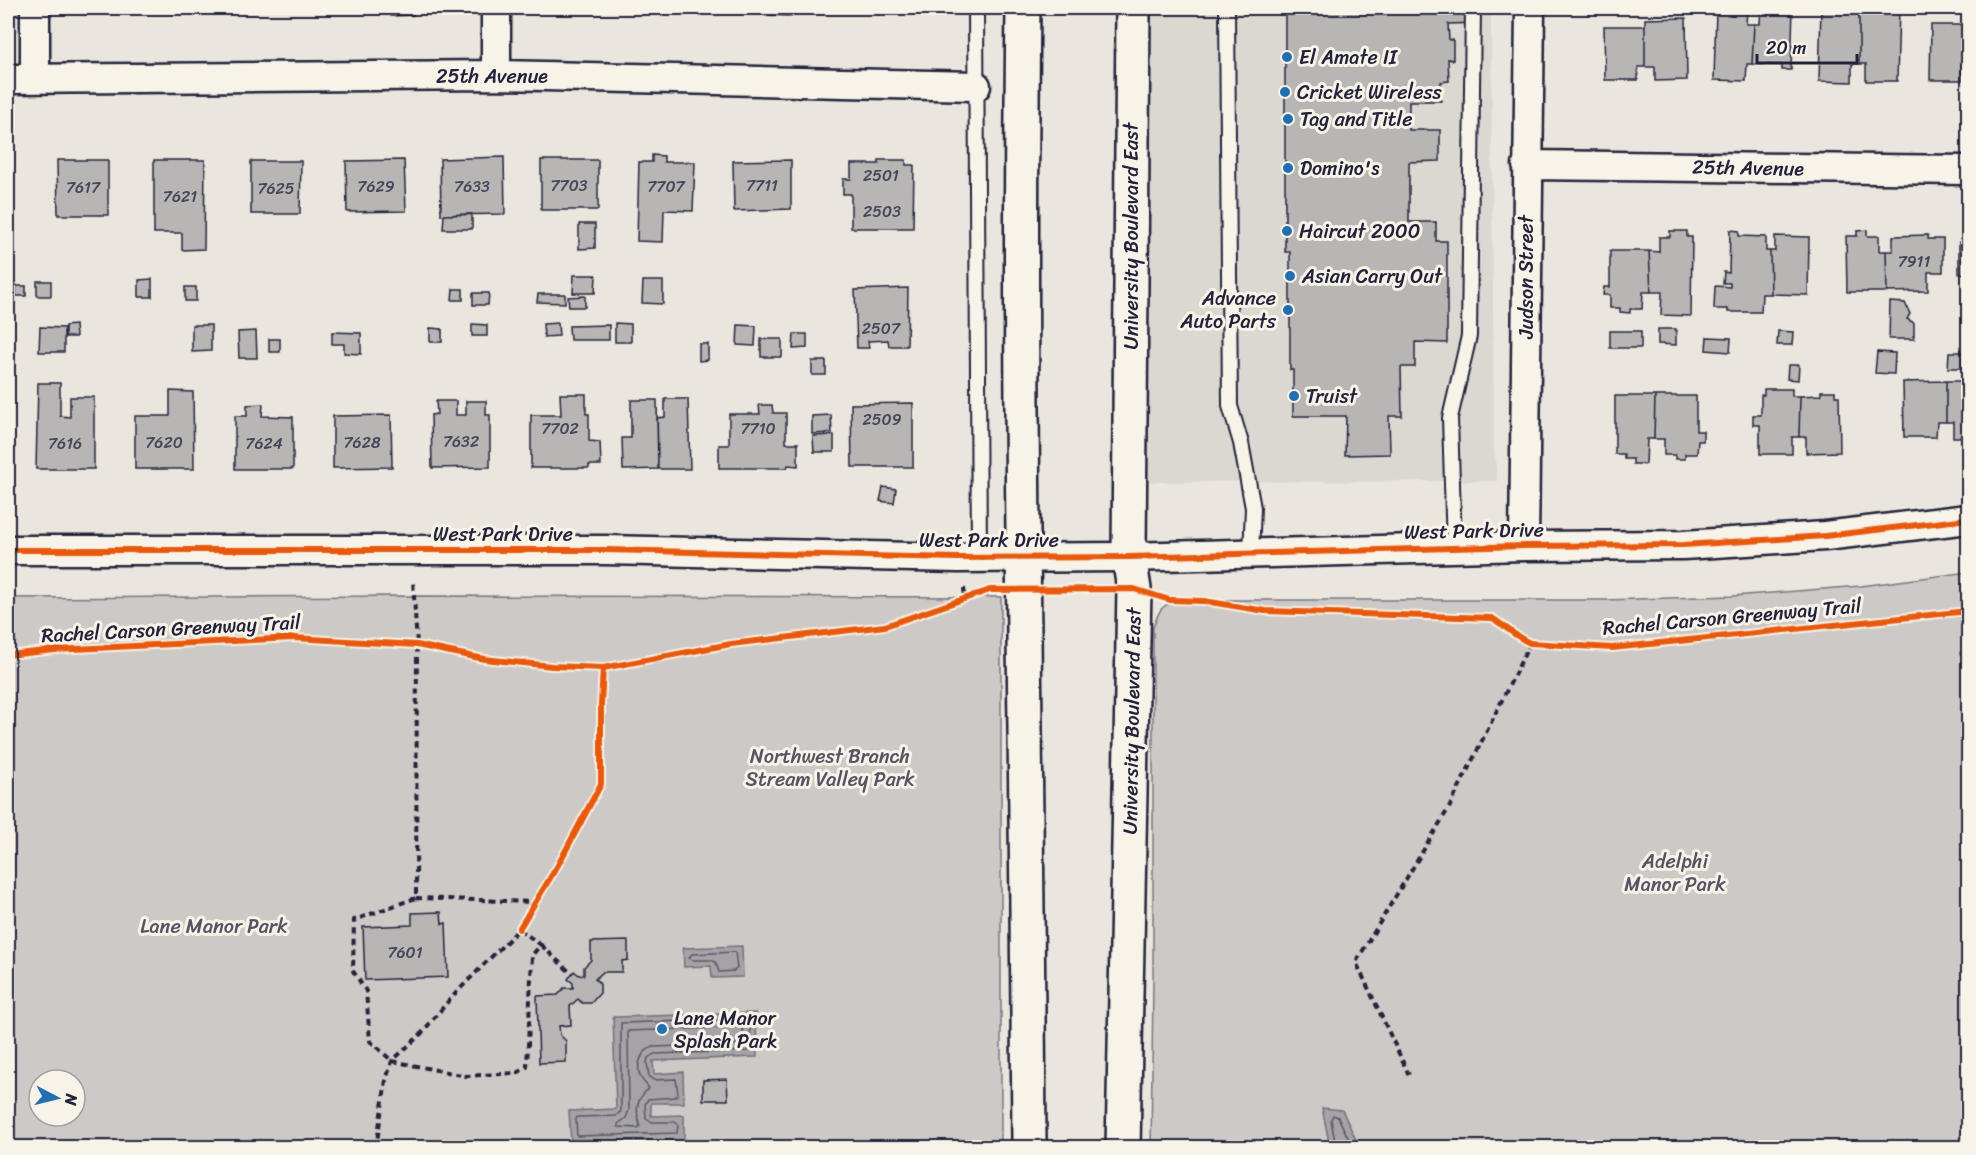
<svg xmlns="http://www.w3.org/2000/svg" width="1976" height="1155" viewBox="0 0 1976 1155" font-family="Sriracha,sans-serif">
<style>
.built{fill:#dbd8d2}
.green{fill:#cdc9c6;stroke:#787680;stroke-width:1.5;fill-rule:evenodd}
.water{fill:#a6a3a6;stroke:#716f7b;stroke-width:1.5}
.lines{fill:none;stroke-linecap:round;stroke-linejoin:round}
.shore{stroke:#575666;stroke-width:1.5}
.building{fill:#b8b6b5;stroke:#22223b;stroke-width:1.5}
.service-casing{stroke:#22223b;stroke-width:18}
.minor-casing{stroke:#22223b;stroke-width:33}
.primary-casing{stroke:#22223b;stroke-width:38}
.path{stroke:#22223b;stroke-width:4;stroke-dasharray:6 4.5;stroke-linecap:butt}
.service{stroke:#f7f3e8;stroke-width:14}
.minor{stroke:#f7f3e8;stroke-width:28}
.primary{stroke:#f7f3e8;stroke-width:33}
.cycleway-casing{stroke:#f7f3e8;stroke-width:10}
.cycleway{stroke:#e8590c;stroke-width:6}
.poi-dot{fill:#1f6fb2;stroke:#f7f3e8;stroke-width:2}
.labels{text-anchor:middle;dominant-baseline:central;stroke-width:6;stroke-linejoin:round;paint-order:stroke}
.number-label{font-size:16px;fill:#48475a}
.poi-label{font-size:20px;fill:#22223b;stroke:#f7f3e8;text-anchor:start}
.street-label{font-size:20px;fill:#22223b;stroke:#f7f3e8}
.park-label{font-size:20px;fill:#555465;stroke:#f7f3e8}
</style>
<rect width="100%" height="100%" fill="#eae6de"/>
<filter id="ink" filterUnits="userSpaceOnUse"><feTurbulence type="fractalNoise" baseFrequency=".0167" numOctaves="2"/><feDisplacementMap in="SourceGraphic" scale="12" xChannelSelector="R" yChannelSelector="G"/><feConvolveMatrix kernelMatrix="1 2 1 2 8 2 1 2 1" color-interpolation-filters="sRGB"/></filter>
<g filter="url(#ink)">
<!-- built -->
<path class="built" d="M1139,8h352l3,439 3,34 -357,1z"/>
<!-- green -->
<path class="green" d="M1968,572v575l-817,1 2,-165v-355c6,-18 8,-24 27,-28h425l128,-4 128,-10z
M412,596l589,1v550h-993v-549zM39,1080h36v36h-36z"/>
<!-- water -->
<path class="water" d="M742,946l1,31 -31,1 -1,-12 -27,1 -1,-19z
M756,1013l1,44 -104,4 1,13 29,-2 1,31h-33v13l33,-1v25l-113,3 -2,-32 47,-2 -3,-92z
M1322,1108l20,2 17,36 14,1h-43z"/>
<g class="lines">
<!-- shore -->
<path class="shore" d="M735,952l2,16 -3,3 -15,1 -3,-9 -4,-3h-20l-3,-2 3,-4z
M747,1019l3,3 1,27 -2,2 -95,3 -6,4 -1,4 2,15 5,3 22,-1 2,15 -3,3 -27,2 -3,5 1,14 6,4h24l2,3 -1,8 -100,3 -1,-17 1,-2 39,-1 5,-5v-88z
M740,1027l3,3v12l-2,2 -88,3c-13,4 -19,22 -10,34 2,2 4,5 6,7 -13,12 -14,20 -9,38l-2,2 -20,-1v-3l8,-6 3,-8 -1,-79z
M1336,1148l-5,-29 2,-4 5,2 15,31"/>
</g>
<!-- building -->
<path class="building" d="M391,8h22v7l-22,1z
M769,8h23v8l-23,-1z
M1285,8h195l-2,15 -30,1 1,16h4v20l-5,-1 1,22 -8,1v19h-32v29h31v31l-31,1v60h27v19h11v102l-32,-1v25h-14l1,49h-13l1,38 -45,1 1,-39h-53v-46h-3v-118h-5z
M1761,8h32l-2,62h-9v-5l-30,-1 2,-40h6z
M1821,8h38v56h-7v18l-33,-1z
M1859,8h40l-2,73h-31v-17h-7z
M1716,10l31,1 -1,13h8l-2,40h-5l-1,17 -32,-1z
M1686,18l1,62 -32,1v-14h-10v-48z
M1931,25h37v39h-6v16h-32z
M1604,26h41v41h-7v13h-33z
M652,155l12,1v6h31l-2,49 -29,-1 -1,32 -26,-1 2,-79h13z
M504,157l1,57 -64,1 -1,-56z
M57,160h51v55h-50z
M154,160h51l-1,89 -22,1v-17h-28z
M404,160l2,51 -59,1 -1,-51z
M541,160h57v50h-57z
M791,160v49l-57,2 -1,-50z
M879,160h27v5h8l-1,63h-62v-34h-8v-15h8v-15h28z
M8,161h2l1,53h3l-1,23h-5z
M251,161h50l-1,53h-49z
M472,214v15h-29l1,-14z
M579,224h16v24l-16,1z
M1730,230l9,1v5l27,1v14h4l1,43h-9l-1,18h-33v-3h-14l1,-23 15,1v-4h-7l1,-11 5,1z
M1867,230v6h12v15h7l1,41h-40l-1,-56h11v-5z
M1670,231h17v6h5l-1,79 -30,-1 1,-23h-11l-2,-41 10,1v-15h11z
M1928,235v4h15v33h-15v19l-41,1 -1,-41h7v-15z
M1775,236l34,1 -1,58 -37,-1 -1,-43h5z
M1959,242h9v69h-2v-37l-7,-1z
M1610,251h39l2,41h-8l-1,17h-12v4l-10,-1v-4h-10v-13h-7l1,-8h6z
M574,275h22l-1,18h-22z
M152,279v18h-13v-17z
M37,281h14v15h-14z
M643,281h20v23l-21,-1z
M16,286h10v10h-10z
M185,287h11v14h-11z
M908,288l-1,58h-18l-1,-6 -20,1 1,7h-12l-2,-58z
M453,289h10v11h-11z
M473,293h16l-1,12h-15z
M538,294h27v9l-28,-1z
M585,296v11h-16l-1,-10z
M1890,302l15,1 5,11 -3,5 7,4v16h-25z
M558,323l1,13 -15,1 -1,-13z
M615,323l16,1v18h-16z
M472,324l15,1v11h-15z
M75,325l1,12h-11v-11z
M192,325h19v26l-19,1z
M609,325v15h-39l-1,-14z
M738,325l18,1 -1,20 -18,-1z
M40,327l24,1v24h-25z
M430,328l12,1v13h-12z
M1658,329h18v16l-18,-1z
M256,331l1,27h-18l-1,-26z
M1610,331h31v17h-31z
M1778,331l15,1 -1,13h-15z
M332,332l29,1v21l-17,-1v-9h-12z
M794,334h13v14l-14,1z
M1707,337l24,1 -1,14 -24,-2z
M269,339h11v13h-11z
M761,339h21v18h-21z
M699,344h9v16l-9,1z
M1877,352l18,1 -1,21 -19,-1z
M1949,352h14l-1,16h-14z
M812,361h14v14h-14z
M1788,365h11l-1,15 -11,-1z
M1946,381v41h-9l-1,15h-32l-1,-55z
M1946,381h22v56h-15v-15h-7z
M38,383h22v33l10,1v-20h24v72h-58z
M1764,389h28v7h8l-1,41h-7v17h-32v-29h-7v-10h8v-20h3z
M170,391l23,1 1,77h-59v-53h35z
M1821,391h14v5h4l1,56 -34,1v-16h-7l1,-41 21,-1z
M560,394h26v20h3v27l11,1 1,23h-12v3h-58v-53h30z
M1615,396h40l-1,43h-7l-1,25h-13v-5h-9v-5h-9z
M1655,396h41v35h7v10h-5l-1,13h-12v5h-10v-4h-11v-16h-10z
M665,399h23l2,70h-32l-1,-51 8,-1z
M631,400h26l1,69 -35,1 -1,-32h9z
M436,401h20v14h10v-14h20v14h4v52l-58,1 -1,-53 6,-1z
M913,403v64h-61l-1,-63z
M263,404l-1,12 31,1v52h-58v-53h12v-11z
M759,405h13l1,8h13v30h12v23l-10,-1 -1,3h-68v-23h10v-31h31z
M391,415l1,52 -59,1v-52z
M831,415l1,18 -20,1v-18z
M834,435v17h-20l-1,-16z
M883,487l13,2 -2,14 -14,-2z
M441,912l1,12 4,-1 2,54 -83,3 -2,-53 49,-2v-12z
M628,941v19l-6,1v11h-19l-8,7 5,5v9l-9,10h-9l-4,-4 -8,7 1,19 -12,1 1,9 6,6v21l-27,1 -2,-67 21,-1 6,-7h9v-5l-5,-4 6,-8 5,4h5v-8l7,-7v-18z
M727,1079l1,21h-25v-20z"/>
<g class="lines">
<defs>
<path id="service" d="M976,8l3,550
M1227,8l3,398 11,37 12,65 -2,46
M1454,548l-4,-130 19,-82 4,-328"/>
<path id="minor" d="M35,8v71
M496,8v67
M8,79l488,-4 480,11
M1527,165l441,5
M1524,546l6,-538
M8,550h597l353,8 171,-1 395,-11 159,-1 142,-9 143,-17"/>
<path id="primary" d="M1023,8c-5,380 4,759 6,1140
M1123,1148l11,-559 -5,-32 4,-549"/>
</defs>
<!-- service casing -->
<use href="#service" class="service-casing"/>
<!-- minor casing -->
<use href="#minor" class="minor-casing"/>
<!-- primary casing -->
<use href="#primary" class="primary-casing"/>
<!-- path -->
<path class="path" d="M964,588l1,11
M416,898l119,4
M541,945l31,29
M1409,1075l-53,-113 94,-156 80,-163
M376,1148l10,-68 6,-19 29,-27 29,-35 69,-70 22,16 -9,10 -5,112 -10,6 -51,3 -74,-15 -22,-20 -4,-50 -13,-20 1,-51 62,-22 1,-253 -4,-65"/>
<!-- service -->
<use href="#service" class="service"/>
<!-- minor -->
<use href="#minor" class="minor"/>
<!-- primary -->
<use href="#primary" class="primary"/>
<defs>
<path id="cycleway" d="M8,550h597l353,8 171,-1 395,-11 159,-1 142,-9 143,-17
M8,655l47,-5 239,-12 123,7 67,14 68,7 51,2 128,-24 154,-18 105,-36 144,-1 36,11 34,1 61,10 227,7c13,8 24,19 38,25l82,5 356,-37
M519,929l39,-64 43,-81v-80l2,-36"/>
</defs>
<!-- cycleway casing -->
<use href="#cycleway" class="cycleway-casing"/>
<!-- cycleway -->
<use href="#cycleway" class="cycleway"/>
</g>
</g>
<!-- markers -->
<g class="poi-dot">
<circle cx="1287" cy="57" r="6"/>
<circle cx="1285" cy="92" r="6"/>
<circle cx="1288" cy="119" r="6"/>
<circle cx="1288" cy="168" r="6"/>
<circle cx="1287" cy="231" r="6"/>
<circle cx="1290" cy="276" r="6"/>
<circle cx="1288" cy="310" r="6"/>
<circle cx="1294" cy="396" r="6"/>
<circle cx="662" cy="1029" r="6"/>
</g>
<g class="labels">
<!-- number labels -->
<g class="number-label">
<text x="881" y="175">2501</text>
<text x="569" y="185">7703</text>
<text x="762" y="185">7711</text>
<text x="376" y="186">7629</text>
<text x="472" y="186">7633</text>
<text x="666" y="186">7707</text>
<text x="83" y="187">7617</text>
<text x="276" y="188">7625</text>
<text x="180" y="196">7621</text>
<text x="882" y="211">2503</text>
<text x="1914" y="261">7911</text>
<text x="881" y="328">2507</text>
<text x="882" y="419">2509</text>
<text x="560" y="428">7702</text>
<text x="758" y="428">7710</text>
<text x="461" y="441">7632</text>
<text x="164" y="442">7620</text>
<text x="362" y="442">7628</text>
<text x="65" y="443">7616</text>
<text x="264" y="443">7624</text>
<text x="405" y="952">7601</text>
</g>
<!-- poi labels -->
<g class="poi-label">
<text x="1299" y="57">El Amate II</text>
<text x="1297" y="92">Cricket Wireless</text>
<text x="1300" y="119">Tag and Title</text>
<text x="1300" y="168">Domino's</text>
<text x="1299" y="231">Haircut 2000</text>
<text x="1302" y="276">Asian Carry Out</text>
<text x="1276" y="298" text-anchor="end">Advance<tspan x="1276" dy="23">Auto Parts</tspan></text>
<text x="1306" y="396">Truist</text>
<text x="674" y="1018">Lane Manor<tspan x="674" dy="23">Splash Park</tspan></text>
</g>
<!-- street labels -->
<g class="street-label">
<text x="492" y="76">25th Avenue</text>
<text transform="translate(1748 168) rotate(1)">25th Avenue</text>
<text transform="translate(1131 236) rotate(-90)">University Boulevard East</text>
<text transform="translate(1526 277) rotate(-90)">Judson Street</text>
<text transform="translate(1474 531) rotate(-1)">West Park Drive</text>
<text x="503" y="534">West Park Drive</text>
<text x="989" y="540">West Park Drive</text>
<text transform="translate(1732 617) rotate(-5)">Rachel Carson Greenway Trail</text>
<text transform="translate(171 629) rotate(-3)">Rachel Carson Greenway Trail</text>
<text transform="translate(1132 721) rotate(-89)">University Boulevard East</text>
</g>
<!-- park labels -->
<g class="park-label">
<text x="830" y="756">Northwest Branch<tspan x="830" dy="23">Stream Valley Park</tspan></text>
<text x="1675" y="861">Adelphi<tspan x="1675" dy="23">Manor Park</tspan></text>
<text x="214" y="926">Lane Manor Park</text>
</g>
</g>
<!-- margin -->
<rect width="1976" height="1155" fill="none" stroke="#f7f3e8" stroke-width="30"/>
<rect x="15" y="15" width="1946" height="1125" fill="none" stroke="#22223b" stroke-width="2" filter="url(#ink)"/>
<!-- north arrow -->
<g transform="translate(57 1098) rotate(97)"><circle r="28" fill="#f7f3e8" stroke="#a29fa3" stroke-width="1.5"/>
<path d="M0-4.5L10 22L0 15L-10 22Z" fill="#1f6fb2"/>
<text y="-9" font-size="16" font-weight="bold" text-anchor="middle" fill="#22223b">N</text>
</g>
<!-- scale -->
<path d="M1757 54v9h100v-9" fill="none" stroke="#22223b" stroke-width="3"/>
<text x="1766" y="54" font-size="18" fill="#22223b" stroke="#f7f3e8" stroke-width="4.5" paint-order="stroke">20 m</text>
</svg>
